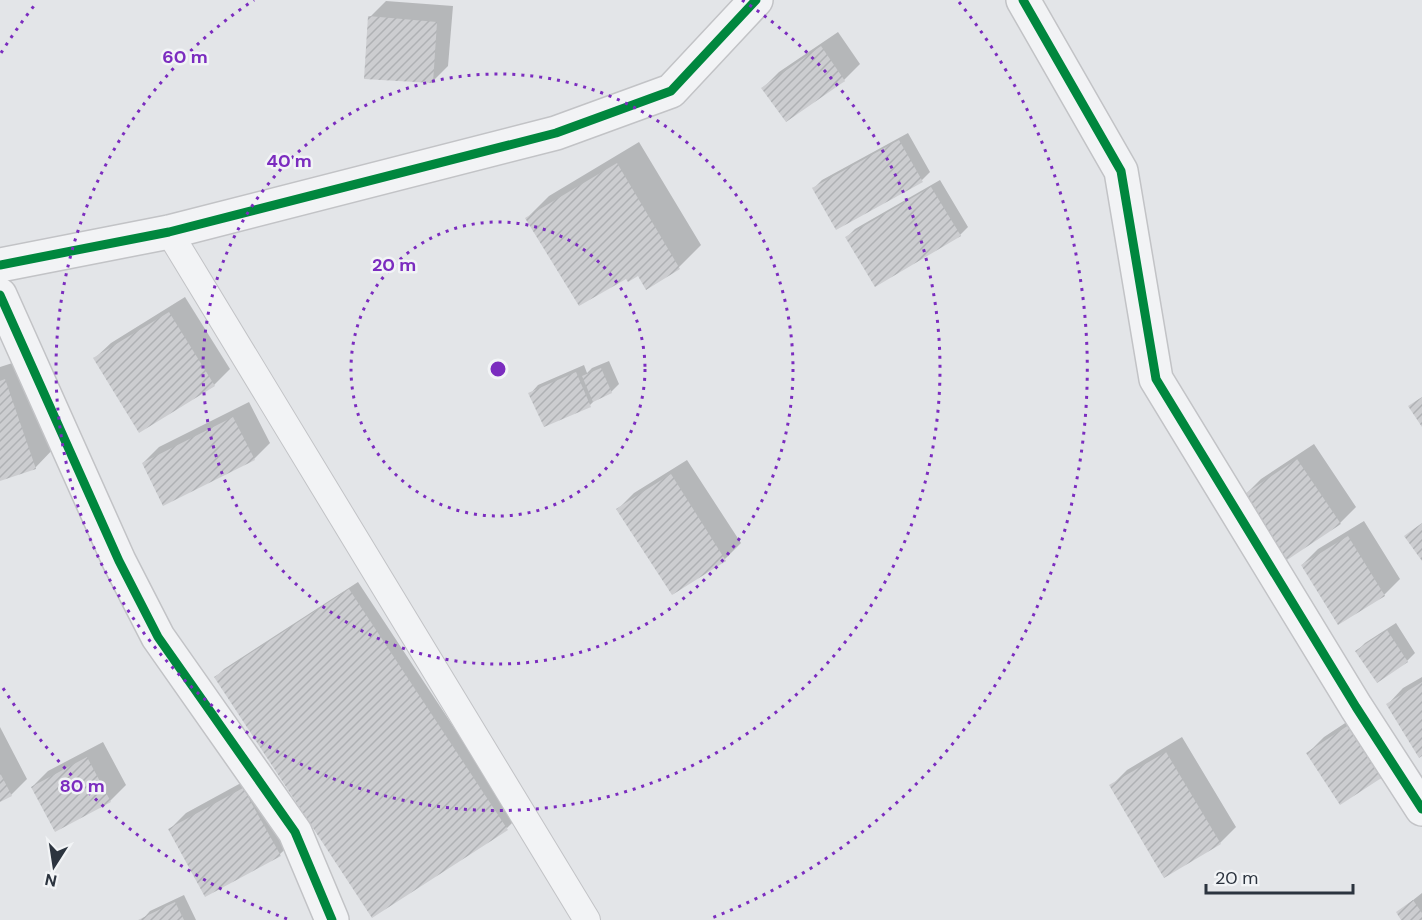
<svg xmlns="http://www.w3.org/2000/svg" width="1422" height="920" viewBox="0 0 1422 920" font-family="'DM Sans',sans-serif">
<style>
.shadow{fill:#0003}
.building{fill:url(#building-hatch)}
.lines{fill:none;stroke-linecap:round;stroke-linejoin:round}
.lane-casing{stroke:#c2c3c6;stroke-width:28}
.street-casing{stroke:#c2c3c6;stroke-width:36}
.lane{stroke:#f2f3f5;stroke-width:26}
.street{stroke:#f2f3f5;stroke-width:33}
.cycleway-casing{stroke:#f2f4f6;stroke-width:13}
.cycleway{stroke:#00873e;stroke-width:9}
.ring{fill:none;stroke:#7b2cbf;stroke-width:3;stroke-dasharray:3 6}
.centre{fill:#7b2cbf;stroke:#f2f4f6;stroke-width:3}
.ring-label{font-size:18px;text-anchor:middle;font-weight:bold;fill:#7b2cbf;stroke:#f2f4f6;stroke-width:5;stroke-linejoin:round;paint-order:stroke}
</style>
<defs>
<pattern id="building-hatch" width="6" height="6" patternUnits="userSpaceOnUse" patternTransform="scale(1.5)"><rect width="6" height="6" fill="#cccdd0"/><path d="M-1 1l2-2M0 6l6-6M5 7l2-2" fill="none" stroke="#afb1b4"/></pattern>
</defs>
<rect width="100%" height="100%" fill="#e3e5e8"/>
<!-- shadow -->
<path class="shadow" d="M386,1l67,5 -5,60 -16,16 -62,-65z
M838,32l22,32 -16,16 -58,40 -23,-32 16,-16z
M908,133l22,39 -8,8 -108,8 8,-8z
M639,142l62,103 -22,22 -33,21 -8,-14 -111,-56 22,-22z
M940,180l28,47 -8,8 -113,2 8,-8z
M185,297l45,72 -16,16 -74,46 -45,-73 16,-15z
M28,358l29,87 -22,23 -35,11v-112z
M609,361l10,23 -8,8 -14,6 -7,7 -45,20 -15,-31 8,-9 46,-20 3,8 5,-5z
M249,402l21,41 -16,16 -111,4 16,-16z
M1314,444l42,63 -16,16 -95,-28 16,-16z
M687,460l54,83 -16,16 -53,34 -54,-84 16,-16z
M1364,521l36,58 -16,16 -82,-30 16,-16z
M358,582l157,238 -8,8 -291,-151 8,-8z
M1396,623l19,30 -8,8 -50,-10 8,-8z
M1422,677v77l-34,-50 15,-16z
M1371,706l-30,97 -33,-50 16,-16z
M0,727l27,52 -16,16 -11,6z
M1182,737l54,90 -16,16 -109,-57 16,-16z
M103,742l23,43 -16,16 -78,-14 16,-16z
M259,773l37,66 -16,15 -110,-25 16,-16z
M1422,893v27h-19l-5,-8z
M184,895l12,25h-54l8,-9z"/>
<!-- building -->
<path class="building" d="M368,16l69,6 -4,61 -69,-4z
M821,46l24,35 -59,41 -25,-34z
M899,140l24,42 -87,48 -24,-42z
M617,163l63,106 -34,21 -8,-14 -10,6 -2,-3 -47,27 -54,-88z
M931,187l30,49 -86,51 -30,-50z
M169,312l46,74 -76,47 -46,-75z
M601,368l11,25 -19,9 -11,-26z
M576,372l15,35 -47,20 -16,-34z
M5,379l31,90 -36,12v-100z
M1422,397v30l-14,-21z
M233,417l22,43 -92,46 -21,-43z
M1297,459l44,65 -54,36 -44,-65z
M671,474l55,87 -54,34 -56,-86z
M1422,523v38l-18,-25z
M1348,536l37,60 -47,29 -37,-60z
M349,589l159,241 -136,88 -158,-241z
M1387,630l21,32 -31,21 -22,-32z
M1422,682v74l-3,2 -33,-54z
M1355,721l34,52 -49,32 -34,-52z
M1166,752l55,92 -57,34 -55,-93z
M87,757l24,45 -56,30 -24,-45z
M0,773l12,23 -12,6z
M243,788l38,68 -76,41 -37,-68z
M1413,900l9,13v7h-21l-5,-8z
M175,902l9,18h-46z"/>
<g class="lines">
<defs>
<path id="lane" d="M169,232l418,688"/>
<path id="street" d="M1023,0l98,171 35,208 200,328 66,102
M0,265l169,-33 387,-99 115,-42 85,-91
M0,295l119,266 39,76 137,195 37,88"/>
</defs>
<!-- lane casing -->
<use href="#lane" class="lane-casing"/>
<!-- street casing -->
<use href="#street" class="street-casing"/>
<!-- lane -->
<use href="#lane" class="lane"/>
<!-- street -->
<use href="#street" class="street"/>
<defs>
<path id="cycleway" d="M1023,0l98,171 35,208 200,328 66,102
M0,265l169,-33 387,-99 115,-42 85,-91
M0,295l119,266 39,76 137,195 37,88"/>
</defs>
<!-- cycleway casing -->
<use href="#cycleway" class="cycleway-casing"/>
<!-- cycleway -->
<use href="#cycleway" class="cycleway"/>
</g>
<!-- distance rings -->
<g class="ring">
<circle cx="498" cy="369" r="147"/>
<circle cx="498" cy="369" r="295"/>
<path d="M742 0A442 442 0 1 1 254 0"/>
<path d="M287 919A589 589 0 0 1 1 685M1 53A589 589 0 0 1 37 2M959 2A589 589 0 0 1 709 919"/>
</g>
<circle cx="498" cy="369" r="9" class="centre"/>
<g class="ring-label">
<text x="185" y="63">60 m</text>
<text x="289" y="167">40 m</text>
<text x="394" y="271">20 m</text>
<text x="82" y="792">80 m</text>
</g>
<!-- north arrow -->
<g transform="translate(54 866) rotate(192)" stroke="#f2f4f6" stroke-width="4.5" paint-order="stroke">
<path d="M0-4.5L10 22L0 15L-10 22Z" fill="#2c343f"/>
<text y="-9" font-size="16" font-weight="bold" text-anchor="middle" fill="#2c343f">N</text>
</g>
<!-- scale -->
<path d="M1206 884v9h147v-9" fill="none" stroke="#2c343f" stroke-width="3"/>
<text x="1215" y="884" font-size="18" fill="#2c343f" stroke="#f2f4f6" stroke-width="4.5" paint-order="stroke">20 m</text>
</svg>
